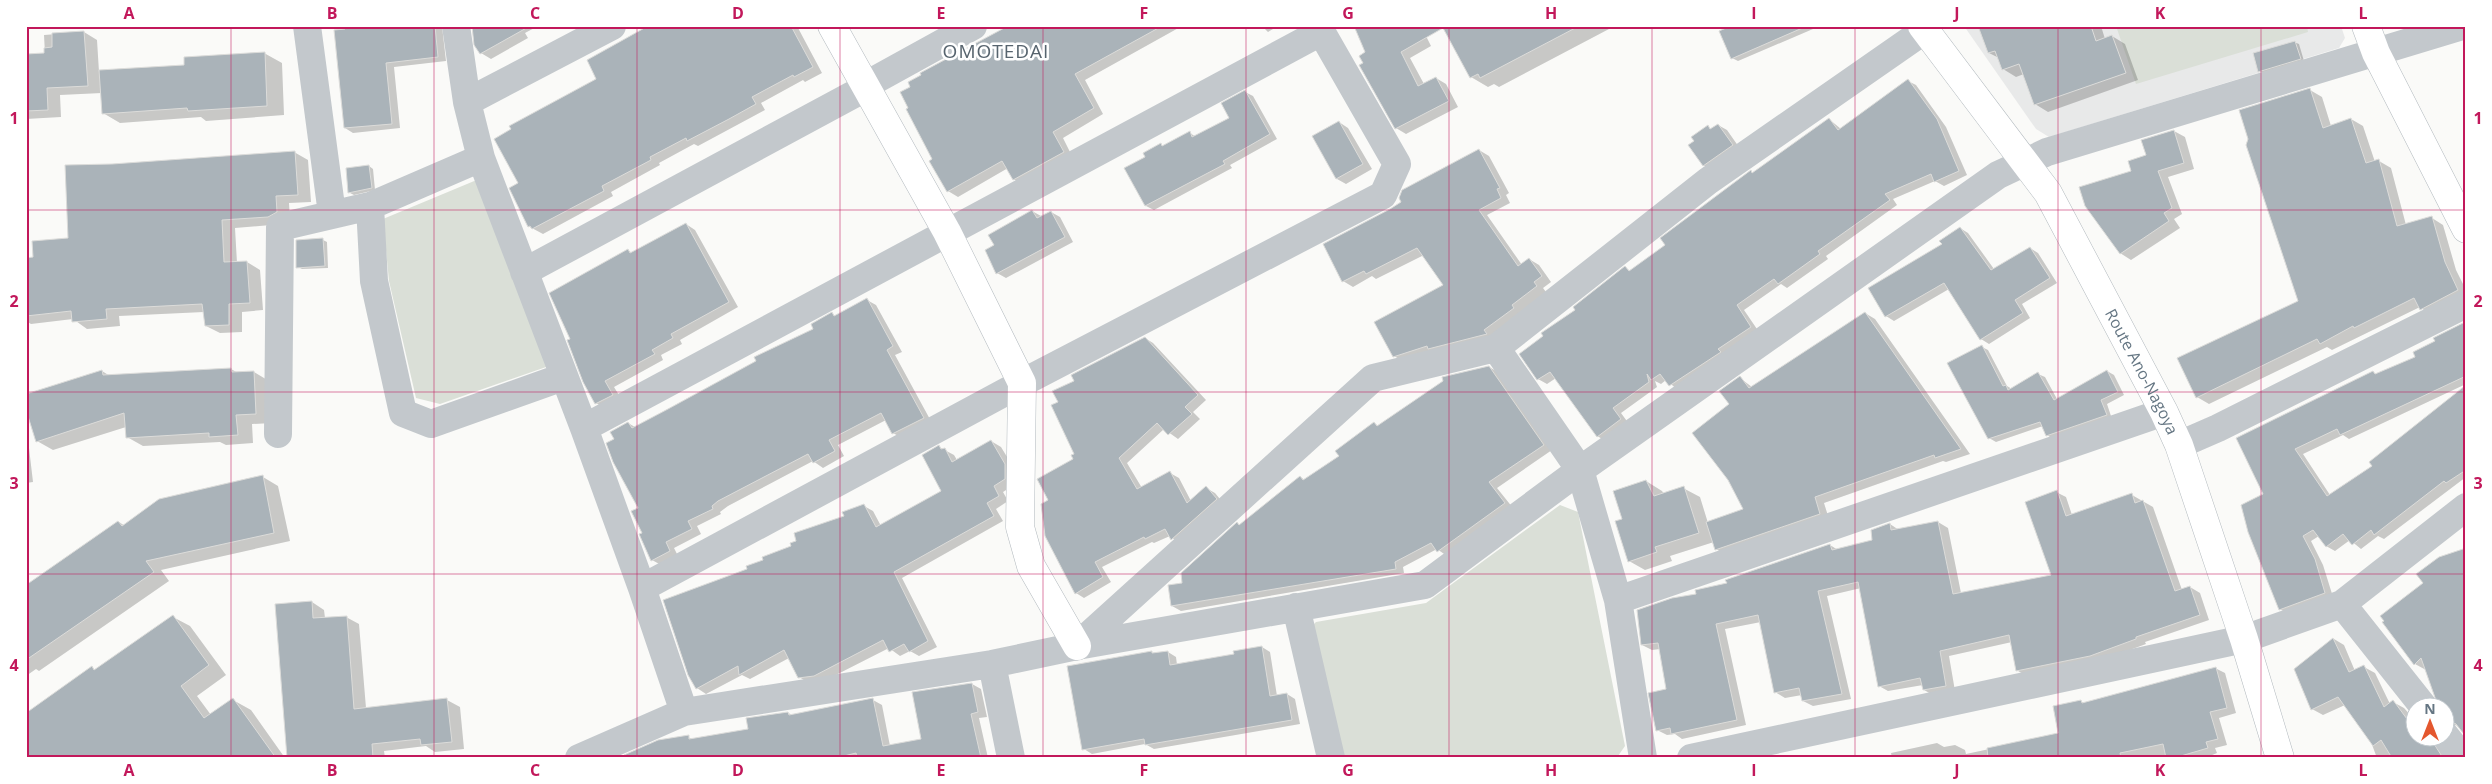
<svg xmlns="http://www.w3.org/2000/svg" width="2492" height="784" viewBox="0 0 2492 784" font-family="'Open Sans',sans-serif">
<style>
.built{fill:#e8e9e9}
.green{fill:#dadfd7}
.shadow{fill:#0003}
.building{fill:#aab3b9;stroke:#dcdcda}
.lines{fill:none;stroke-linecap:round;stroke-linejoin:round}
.secondary-casing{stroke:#b3babf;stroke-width:29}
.street{stroke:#c3c8cc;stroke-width:28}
.secondary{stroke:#fff;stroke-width:28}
.grid{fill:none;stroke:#c2185b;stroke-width:1;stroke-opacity:0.55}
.labels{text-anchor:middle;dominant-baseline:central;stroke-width:5;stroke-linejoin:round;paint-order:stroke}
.street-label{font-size:16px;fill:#657683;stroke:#fff}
.quarter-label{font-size:19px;letter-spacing:1px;fill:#57646e;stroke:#fff}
.neatline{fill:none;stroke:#c2185b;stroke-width:2}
.grid-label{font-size:16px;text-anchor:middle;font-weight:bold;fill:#c2185b}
</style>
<rect width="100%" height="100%" fill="#fafaf8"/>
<!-- built -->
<path class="built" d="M1964,26h377l4,12 -6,10 -290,89 -13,-8z"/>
<!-- green -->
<path class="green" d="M2116,26h191l1,6 -172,52z
M479,179l70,187 -109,38 -24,-6 -27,-117 -6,-62z
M1560,505l18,7 47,234 -7,10 -9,2h-271l-28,-130 6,-6 110,-19z"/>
<!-- shadow -->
<path class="shadow" d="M346,26h96l4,35 -52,6 6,61 -47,5 -8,-5z
M473,26h65l-13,7 3,5 -37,21 -10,-6z
M652,26h145l25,47 -17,9 -2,-2 -42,23 4,7 -67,36 -4,-2 -35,19 1,2 -49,27 2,4 -70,38 -15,-8 -17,-38 9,-5 78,-104z
M1010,26h172l-97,54 18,34 -40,24 10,20 -49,27 -11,-6 -5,-11 -50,29 -10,-6z
M1262,26h16l-10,6z
M1421,26l10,20 -21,12 14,26 12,-6 10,6 12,23 -52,27 -10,-6 -31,-64 2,-11 -9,-17z
M1443,26h164l2,3 -110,58 -5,-3 -6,3 -17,-10z
M1734,26h86l-82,35 -6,-3z
M1980,26h121l4,13 7,-3 13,8 13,36 -90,32 -13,-8 -11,-30 -8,3 -13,-8 -4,-11 -10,-5z
M84,32l13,8 2,32 86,-6 79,-13 18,10 2,52 -78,6 -5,-4 -81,6 -17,-10 -1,-20 -42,2 1,22 -35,2v-64l19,-1 -1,-19z
M2294,42l5,2 5,17 -41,12 -4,-2z
M1908,81l8,4 30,42 21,48 -23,11 -9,-5 -42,18 4,6 -71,51 2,3 -41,29 -6,-4 -37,26 15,22 -81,58 -12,-10 -5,4 -6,-3 2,6 -36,26 8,11 -23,17 -9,-5 -41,-58 -9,6 -9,-5 -17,-25 56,-43 48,-43 6,3 35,-26 -4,-6 56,-44 33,-23 2,1 76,-54 12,10z
M2310,90l12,7 9,29 20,-7 12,7 12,36 4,-1 12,7 15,57 26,-7 11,7 13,45 10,20v9l-34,17 -12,-9 -88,43 -5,-3 -118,57 -12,-7 -18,-38 120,-58z
M1245,92l8,4 24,43 -47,26 2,3 -78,42 -8,-4 -20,-37 21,-11 14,-13 3,2 26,-14 6,4 35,-19z
M1339,122l9,6 24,41 -26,15 -9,-5 -24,-42z
M1718,125l9,5 14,20 -29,20 -9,-5 -7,-24 12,-14 4,3z
M2174,131l11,6 9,32 -26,8 14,37 -8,5 6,9 -49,32 -11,-7 13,-81z
M1479,150l10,6 20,37 -3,2 4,8 -23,12 35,50 7,-6 10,6 12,17 -8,6 3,4 -53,43 -89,27 -10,-6 51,-71 -21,-30 -48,24 -4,-3 -19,11 -10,-6 48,-71z
M294,152l14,8 3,42 -22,1 1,16 -8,5 -47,4 2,35 10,-1 13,8 3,40 -21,2v20l-22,1 -14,-7 -2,-14 -85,4 1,10 -33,3 -14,-10 -42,5 -5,-3v-61l9,-1 35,-20 42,-74z
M369,166l4,3 2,21 -21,5 -4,-2z
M1032,211l9,5 10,-4 9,5 13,25 -67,36 -9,-5 -2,-27z
M686,224l9,6 43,77 -58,33 2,4 -21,11 2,5 -49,27 8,13 -16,9 -10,-6 -25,-64 57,-89 4,3z
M1960,228l8,5 26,36 36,-21 8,5 19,30 -35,21 8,14 -41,26 -8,-5 -32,-50 -55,32 -8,-5 -17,-28 74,-44z
M323,240l4,2 1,26 -26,1 -4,-2z
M867,300l9,5 26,47 -7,3 37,68 -30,15 -9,-5 -7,-13 -48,25 6,11 -21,12 -10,-7 -85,45 -8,6 1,2 -24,12 4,8 -27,14 4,8 -17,9 -9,-5 -9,-26 -3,-26 -24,-69 12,-16 7,4 180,-98 17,-15 5,3z
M1865,313l10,6 95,135 -24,8 -3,-1 -119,42 5,16 -103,36 -10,-6 -2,-7 -44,14 2,5 -27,9 -16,-9 -6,-41 23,-39 16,10 2,3 19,-6 17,9 8,26 37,-13 -14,-106 9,-26 12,9z
M2466,323v61l-117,55 -6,-4 -40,19 27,41 44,-29 92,-79v90l-82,62 -6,-3 -17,13 -11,-9 -15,11 -9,-5 -7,-10 -8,5 12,24 10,32 -45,17 -8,-5 -16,-114 -27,-56 136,-67 4,3 40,-18 20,-15 -2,-4z
M1145,338l8,5 53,57 -13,12 7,7 -22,20 -14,-10 -37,34 15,25 28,-15 9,5 12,23 15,-13 9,5 9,11 -44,40 -10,-8 -16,7 -2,-1 -50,25 9,15 -27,16 -8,-5 -26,-92 25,-42v-4l-16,-52 17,-21z
M1982,347l6,3 19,36 5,3 26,-15 7,3 12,22 50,-28 7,4 10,20 -17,9 5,15 -59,20 -6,-4 -4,-9 -47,16 -7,-4z
M1489,367l9,5 54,78 -55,38 16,20 -66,48 -10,-7 -34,18 1,6 -223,38 -9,-5 12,-22 53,-60 3,2 60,-49 5,3 35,-24 35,-32 4,2z
M231,369l7,4 16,-1 15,9 3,42 -20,1 1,19 -27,2 -6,-3 -77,4 -16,-9 -1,-10 -73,23 -16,-9 65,-70 8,5z
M991,441l10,6 14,23 -1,15 -11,7 5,9 -12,8 7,12 -101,57 35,69 -18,9 -9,-5 -10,5 -11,-8 -65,33 -15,2 -10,-6 -10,-19 -39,21 -8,-4 -36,19 -9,-6 52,-118 115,-64 9,5 8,15 62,-35 -4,-44 15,8 3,5z
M26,446l3,2 4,34 -7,1z
M263,477l15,9 12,55 -129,29 8,11 -130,90 -3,-2 -10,7v-90l93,-64 6,4z
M2056,492l10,5 6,18 60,-20 21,12 29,83 8,-3 10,6 9,27 -64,22 1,2 -46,17 -73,15 -9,-5 -6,-29 -63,14 6,35 -22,4 -9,-5 -1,-5 -35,6 -9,-5 -18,-98 -34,8 24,103 -38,7 -10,-5 -1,-6 -17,3 -10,-6 -14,-70 -36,7 21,96 -64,14 -7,-5 -8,1 -10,-5 11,-40 -8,-41 -8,1 -10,-5 55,-50 133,-50 8,5 36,-9 16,-17 9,6 39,-8 10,6 13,65 92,-17z
M312,602l12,8 1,8 21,-1 13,7 7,84 81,-8 13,7 4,42 -29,3 -9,-6 -42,5 1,7h-97z
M2466,605v128l-10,-8 -12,4v-23h-4l-14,-36 -11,-6 -31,-42z
M173,617l17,9 36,49 -29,21 14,19 22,-15 18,10 34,48h-259l66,-90 4,2z
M2334,639l10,6 11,26 9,-4 11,6 15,31 3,-2 11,6 10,11v17h26l9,22h-72l-6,-16 -26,-37 -22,10 -11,-6 -17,-40z
M1262,647l8,5 7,44 10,-2 8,5 5,25 -146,25 -9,-5 -53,10 -8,-5 67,-97 3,2 14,-2 8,5 1,8 58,-10z
M2215,668l10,5 11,40 -17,5 8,27 -12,3 2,5 -12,5h-313l-1,-5 46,-10 7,4 11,-2 10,5 1,4 94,-20 21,-33 4,3z
M972,684l9,5 6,28 -8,1 9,40h-338l38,-21 6,3 56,-10 38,-17 5,2 80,-15 9,5 8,41 33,-6z"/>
<!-- building -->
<path class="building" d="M345,26h90l3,31 -52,6 6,61 -48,4 -10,-98 11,-1z
M472,26h58l-50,28 -6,-9z
M648,26h143l22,41 -19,10 -1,-2 -41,22 4,7 -27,15 -42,22 -1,-3 -36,19 1,3 -49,26 2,5 -72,38 -2,-3 -2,1 -19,-39 9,-5 -24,-44 17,-10 -2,-3 87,-47 -9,-19z
M1008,26h154l-87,48 19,34 -41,24 11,20 -51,28 -11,-19 -55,31 -18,-31 3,-2 -26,-50 2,-1 -8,-16 10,-5 -2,-5 13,-7 -1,-2z
M1354,26h225l-99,52 -2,-4 -8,4 -27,-50 -42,24 17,34 18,-9 13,24 -54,28 -36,-64 4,-2 -4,-7 6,-4z
M1731,26h76l-76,33 -12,-28z
M1978,26h113l5,15 16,-6 14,38 -92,32 -15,-41 -17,6 -7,-19 -7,2z
M84,31l4,55 -41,2 1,22 -22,1v-57l18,-1v-5l8,-1v-14z
M2295,41l6,18 -43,13 -5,-19z
M265,52l2,54 -79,5 -1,-3 -85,6 -3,-44 85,-5v-8z
M1908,79l29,40 22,52 -25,11 -3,-8 -46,20 5,6 -72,51 2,3 -42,30 -4,-5 -37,26 14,22 -33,22 3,3 -52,34 -9,-12 -9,6 -4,-6 2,8 -36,26 8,11 -24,18 -47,-65 -13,8 -18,-26 24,-18 -2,-3 34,-23 -2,-3 52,-41 4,5 36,-26 -5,-7 91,-68 1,3 77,-55 9,12z
M2310,88l13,40 28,-10 15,45 13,-4 18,67 35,-10 13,46 13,28 -38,20 -6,-12 -60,30 -1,-2 -33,18 -3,-5 -121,59 -19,-40 121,-57 -52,-156 2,-6 -9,-29z
M1245,90l25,44 -47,27 2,3 -80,42 -21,-38 21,-11 -2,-4 18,-10 1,3 28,-15 2,6 37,-19 -8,-15z
M1339,121l24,43 -27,15 -24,-43z
M1718,124l15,21 -30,21 -15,-21 6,-4 -3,-4 17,-12 2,4z
M2174,130l10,33 -26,8 14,37 -8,5 5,8 -49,33 -35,-48 -6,-19 52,-16 -3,-10 18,-6 -5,-15z
M1479,149l21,39 -3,1 4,9 -22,12 39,56 11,-8 13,18 -8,6 3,4 -25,19 2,3 -30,22 3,4 -59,15 -1,-3 -34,11 -19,-35 69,-37 -26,-37 -51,26 -2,-3 -22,11 -19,-38 67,-35 11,-7 -2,-4 3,-8z
M295,151l3,44 -22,1 1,16 -9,5 -46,3 2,42 23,-1 3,42 -21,1v21l-24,1 -3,-22 -96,5 1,10 -35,3 -1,-11 -45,5v-58l7,-1 -1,-16 36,-3 -3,-73 47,-1z
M369,165l3,23 -24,5 -2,-25z
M1032,210l5,8 14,-7 14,26 -69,37 -11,-24 9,-5 -6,-10z
M686,223l43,79 -58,32 2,4 -21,12 3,4 -50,27 8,14 -18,9 -12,-22 -16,-42 3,-1 -21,-46 79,-44 2,4z
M1960,227l31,43 39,-23 20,31 -35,22 8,13 -43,27 -36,-57 -59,34 -17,-29 74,-44 -3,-3z
M323,238l2,28 -29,2v-28z
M867,298l26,48 -6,4 37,68 -32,16 -11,-21 -52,27 6,11 -22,12 -5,-9 -90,47 -6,5 1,3 -25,12 4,8 -26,13 4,9 -19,10 -12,-27 3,-1 -11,-22 7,-3 -25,-46 -7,-19 8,-4 -4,-7 18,-10 4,6 36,-19 88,-48 -2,-4 59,-28 -2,-5 21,-12 2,4z
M1865,312l96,137 -26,9 -1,-3 -119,42 5,17 -105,36 -9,-28 37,-13 -15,-29 -36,-47 37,-29 -10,-13 21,-15 9,12z
M2463,323l3,6v47l-126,59 -3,-6 -42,20 32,47 45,-30 -3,-4 97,-77v85l-20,13 -2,-2 -70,54 -3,-5 -19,15 -9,-11 -17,13 -13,-17 -10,6 12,23 10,34 -46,17 -31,-78 -7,-27 22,-11 -27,-56 137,-67 2,3 40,-17 -2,-5 22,-11 -2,-3z
M1145,337l53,58 -13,12 7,7 -24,21 -11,-12 -38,35 18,31 33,-18 17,32 19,-17 11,13 -46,41 -6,-11 -20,10 -1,-2 -49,25 8,15 -28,17 -30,-58 -4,-32 7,-4 -11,-21 36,-20 -2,-4 3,-1 -23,-49 7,-3 -6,-11 22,-10 -3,-6z
M1982,345l21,41 3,-1 2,5 30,-18 16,28 53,-30 11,22 -17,8 6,15 -61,21 -6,-14 -52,17 -41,-76z
M1489,366l55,79 -55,37 16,21 -68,49 -6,-9 -36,19 1,7 -225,37 -3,-21 14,-2 -1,-10 56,-51 2,3 61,-49 3,4 36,-24 -4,-5 39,-29 3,4 66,-45 -1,-4z
M231,368l1,4 22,-1 2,43 -20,1 2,20 -29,2v-4l-83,5 -2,-25 -88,29 -10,-32v-16l76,-24 1,5z
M991,440l14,24v15l-11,7 5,10 -12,7 7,13 -100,56 34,69 -19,11 -5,-8 -15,8 -6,-12 -69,36 -16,2 -14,-28 -45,25 -1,-9 -42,23 -8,-14 -25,-75 84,-31 -1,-3 17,-6 -1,-3 29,-11 -1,-3 6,-2 -2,-8 50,-17 -2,-4 22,-8 12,23 65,-36 -19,-36 17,-10 2,4 4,-1 7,14z
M263,475l11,58 -128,28 8,11 -128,88v-75l92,-64 4,5 37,-27z
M1646,480l8,16 30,-10 15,47 -44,14 2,5 -29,10 -13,-41 7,-2 -9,-28z
M2057,490l9,26 66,-23 3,10 8,-3 32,91 15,-5 10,29 -64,22v2l-46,17 -74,15 -7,-36 -69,16 6,35 -23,4 -3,-12 -42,9 -20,-105 -40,9 24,103 -40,7 -3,-13 -25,5 -16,-78 -42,9 21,96 -66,14 -1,-6 -14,3 -8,-38 18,-4 -8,-46 -17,2 -4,-35 35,-12 24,-4 -1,-4 32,-7 -2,-3 105,-36 2,6 40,-10 -1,-10 19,-7 1,7 47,-9 15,73 98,-19 -26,-73z
M2466,548v184l-3,1 -7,-9 -12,-5v-13h-6l-17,-48 -7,7 -32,-43 2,-1 -4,-5 43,-33 -7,-9 23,-17z
M312,601l1,17 34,-2 7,93 93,-11 5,44 -31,3 -1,-6 -48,5 1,14h-86l-12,-154z
M173,615l36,50 -28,21 23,32 29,-20 43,60h-250v-45l66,-47 2,4z
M2333,638l16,34 15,-7 20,42 9,-7 14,19 5,-3 2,3v17h15l14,22h-51l-11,-18 -8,6 -35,-49 -27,13 -17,-41z
M1262,646l8,50 17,-3 5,27 -147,25 -1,-6 -62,11 -15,-84 85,-15v2l16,-2 2,14 64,-11 -1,-3z
M2216,667l11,41 -17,4 8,27 -12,3 2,6 -34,10h-8l-3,-14 -43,9 1,5h-133l-1,-10 71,-15 -5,-27 28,-6 1,3z
M972,683l6,29 -7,2 10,44h-124l-1,-5 -20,5h-212v-3l34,-15 31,-5v4l59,-10 -2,-11 42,-6 1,3 84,-17 10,48 38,-7 -9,-47z"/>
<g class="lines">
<defs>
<g id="secondary">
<path d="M832,26l115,206 75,151 -2,144 11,39 46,80"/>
<path id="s1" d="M1922,26l126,167 116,219 15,33 65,194 36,119"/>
<path d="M2366,26l10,27 90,176"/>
</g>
</defs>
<!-- secondary casing -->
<use href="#secondary" class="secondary-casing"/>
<!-- street -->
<path class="street" d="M307,26l25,188
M456,26l11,76 14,56 103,270 58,160 42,124
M467,102l145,-76
M370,206l4,75 29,132 28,11 132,-47
M524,272l332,-179 10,-8 107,-59
M1496,348l84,122 38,130 25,158
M584,428l737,-396
M278,434l2,-207 90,-21 111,-48
M2179,445l39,-17 248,-124
M642,588l380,-205 361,-188 14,-31 -79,-138
M1618,600l546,-188
M2342,604l81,102
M1296,607l35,151
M1077,646l296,-268 123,-30 212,-167 217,-151
M992,664l19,94
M2444,734l19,24
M579,758l105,-46 308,-48 85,-18 348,-61 155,-115 418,-295 49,-23 415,-126
M1691,758l553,-119 98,-35 124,-97"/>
<!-- secondary -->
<use href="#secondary" class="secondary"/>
</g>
<!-- grid -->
<path class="grid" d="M231,26v732M434,26v732M637,26v732M840,26v732M1043,26v732M1246,26v732M1449,26v732M1652,26v732M1855,26v732M2058,26v732M2261,26v732M26,210h2440M26,392h2440M26,574h2440"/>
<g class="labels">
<!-- street labels -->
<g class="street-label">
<text stroke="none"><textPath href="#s1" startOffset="411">Route Ano-Nagoya</textPath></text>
</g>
<!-- quarter labels -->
<g class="quarter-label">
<text x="996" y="51">OMOTEDAI</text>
</g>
</g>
<!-- border -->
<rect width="2492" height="784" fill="none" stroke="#ffffff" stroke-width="55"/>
<!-- north arrow -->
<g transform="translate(2430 722)"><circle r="24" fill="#ffffff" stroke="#c1c8cd"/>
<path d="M0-4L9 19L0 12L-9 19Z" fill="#e4572e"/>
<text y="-8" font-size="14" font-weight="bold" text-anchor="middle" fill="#657683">N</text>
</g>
<rect x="28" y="28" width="2436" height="728" class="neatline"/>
<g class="grid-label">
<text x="129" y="19">A</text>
<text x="332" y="19">B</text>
<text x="535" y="19">C</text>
<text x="738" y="19">D</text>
<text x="941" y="19">E</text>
<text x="1144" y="19">F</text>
<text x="1348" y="19">G</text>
<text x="1551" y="19">H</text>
<text x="1754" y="19">I</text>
<text x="1957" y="19">J</text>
<text x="2160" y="19">K</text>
<text x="2363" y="19">L</text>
<text x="14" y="124">1</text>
<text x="2478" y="124">1</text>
<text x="14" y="307">2</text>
<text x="2478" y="307">2</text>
<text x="14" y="489">3</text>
<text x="2478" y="489">3</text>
<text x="14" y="671">4</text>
<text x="2478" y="671">4</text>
<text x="129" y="776">A</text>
<text x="332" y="776">B</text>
<text x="535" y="776">C</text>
<text x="738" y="776">D</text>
<text x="941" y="776">E</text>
<text x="1144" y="776">F</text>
<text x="1348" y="776">G</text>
<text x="1551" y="776">H</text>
<text x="1754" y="776">I</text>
<text x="1957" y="776">J</text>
<text x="2160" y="776">K</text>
<text x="2363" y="776">L</text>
</g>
</svg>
